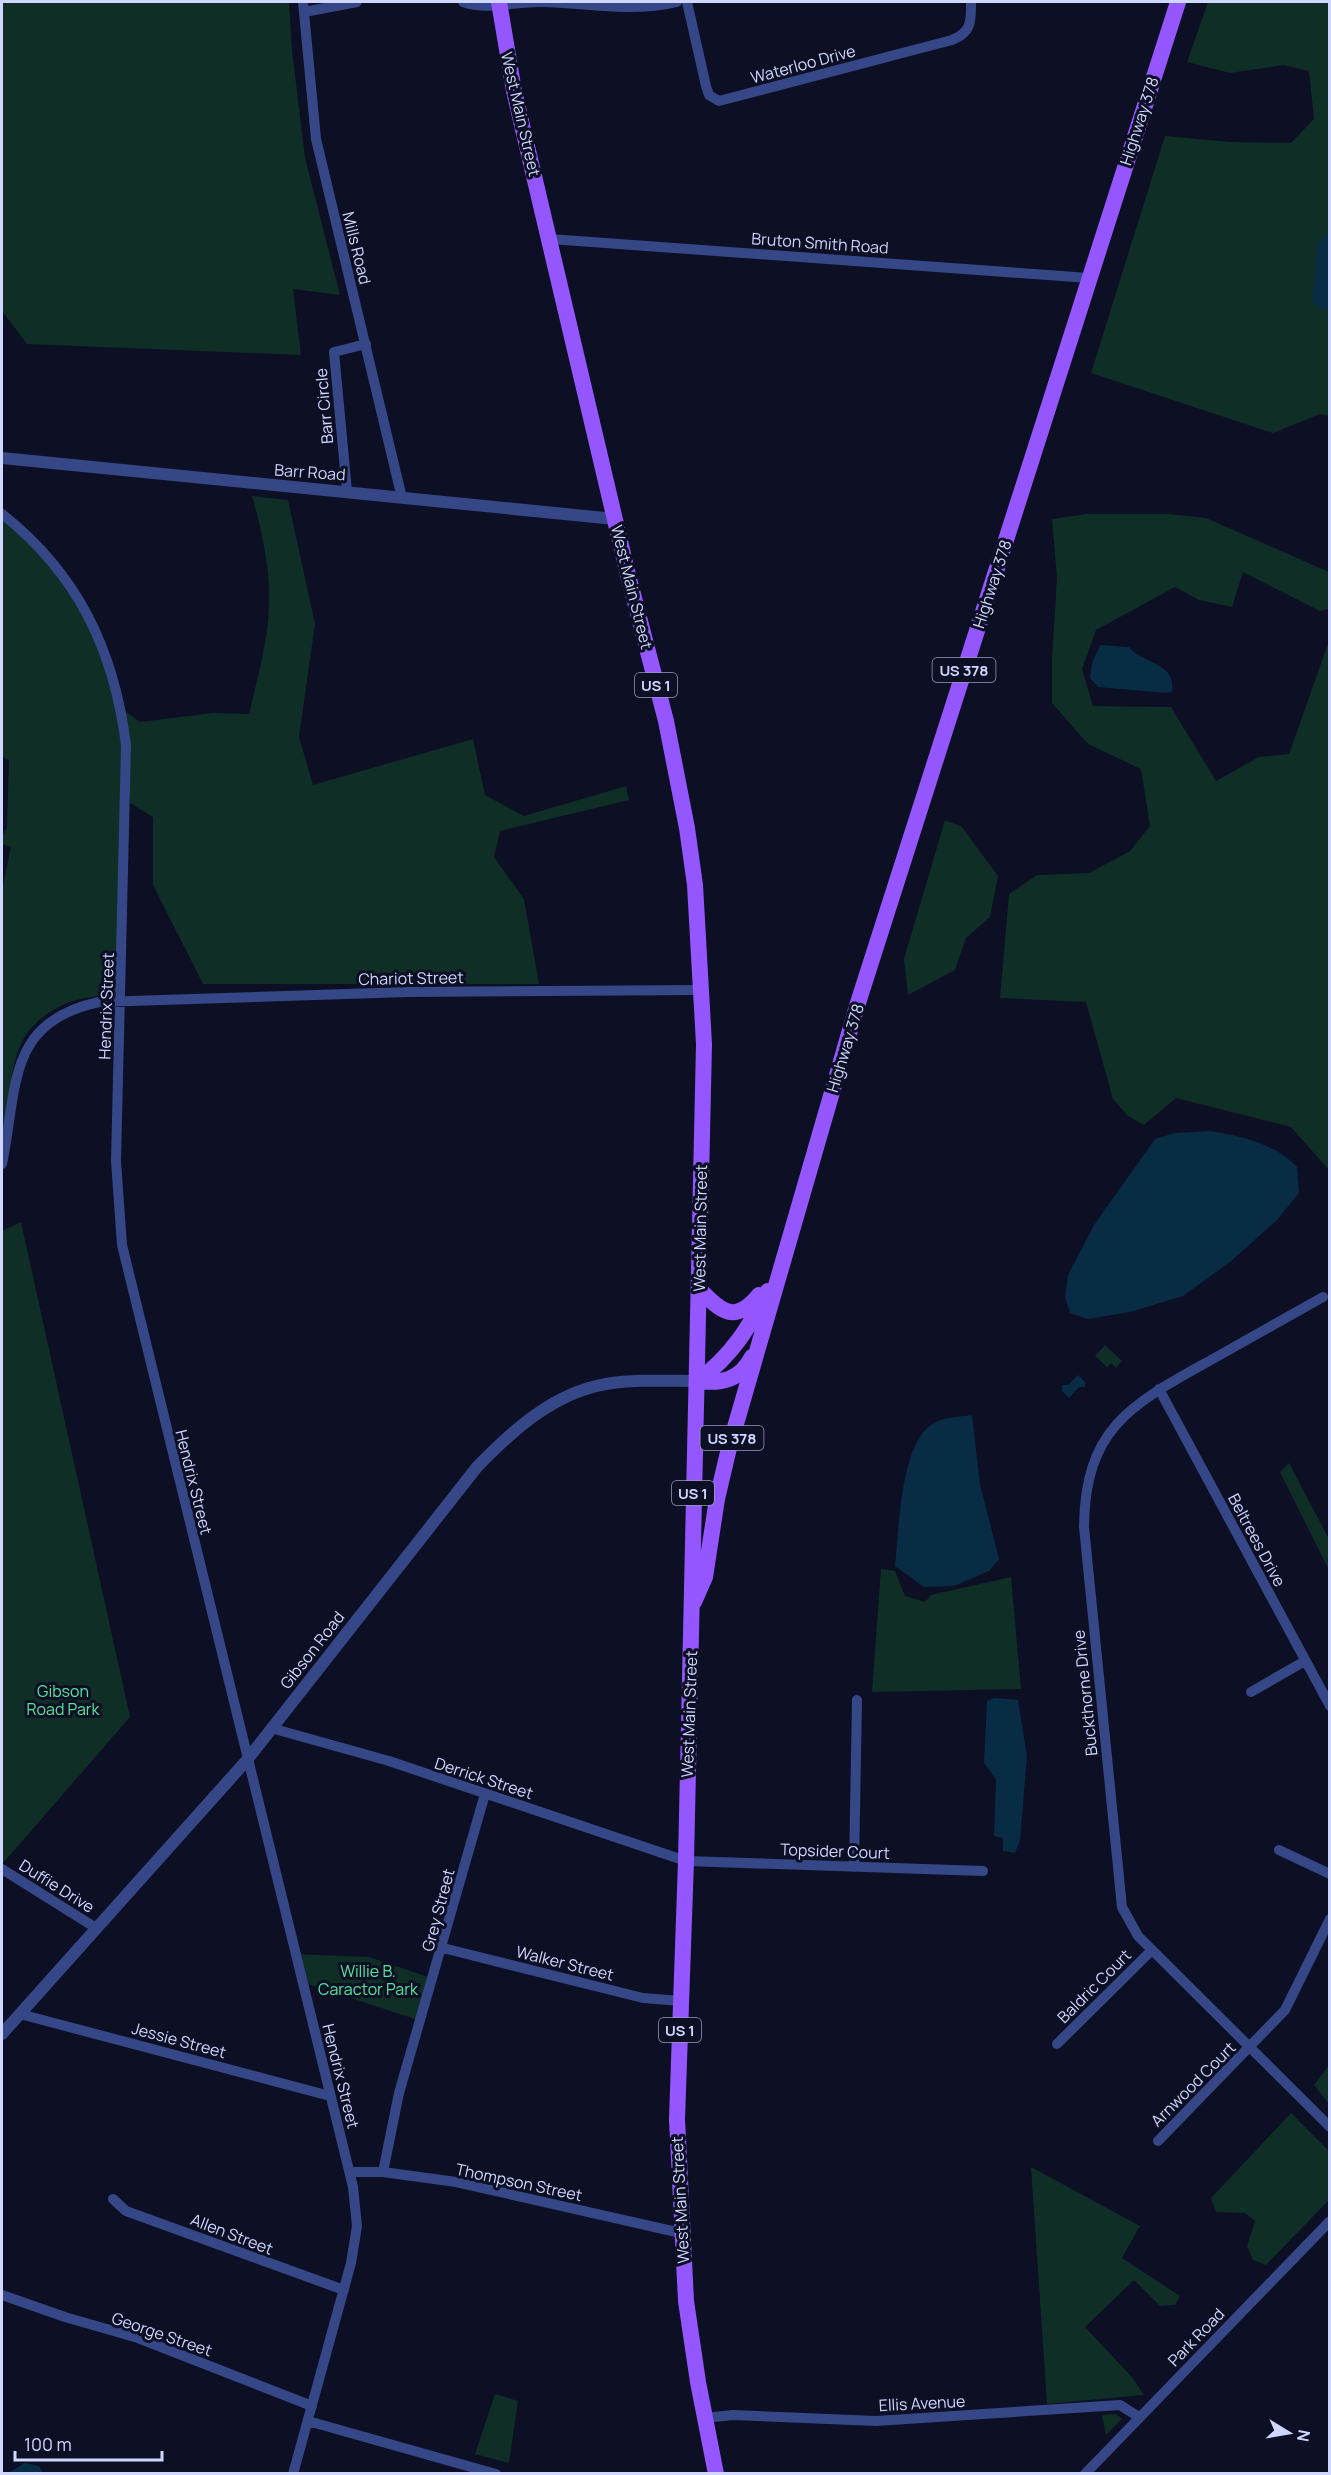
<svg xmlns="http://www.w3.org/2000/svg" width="1331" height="2475" viewBox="0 0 1331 2475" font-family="Manrope,sans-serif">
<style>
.green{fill:#0f2e25}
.water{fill:#072c43}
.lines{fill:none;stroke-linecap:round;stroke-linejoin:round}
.minor{stroke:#354786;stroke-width:10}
.tertiary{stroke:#354786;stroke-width:12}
.primary{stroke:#9457ff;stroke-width:16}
.labels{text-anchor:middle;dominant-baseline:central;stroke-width:6;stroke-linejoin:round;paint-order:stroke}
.shield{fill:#0d0f24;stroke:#969bbd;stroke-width:1.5}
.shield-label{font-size:15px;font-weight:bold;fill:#d0d7ff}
.street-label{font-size:16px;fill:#d0d7ff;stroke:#0d0f24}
.park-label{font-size:16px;fill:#55e69c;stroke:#0d0f24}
</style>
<rect width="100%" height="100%" fill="#0d0f24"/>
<!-- green -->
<path class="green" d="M2,2h287l3,48 13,108 35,137 -47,-6 8,66 -274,-11 -25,-33z
M1208,2h121v414l-9,-2 -47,19 -182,-60 74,-237 65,6 61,1 23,-24 -5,-48 -26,-6 -53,8 -43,-11z
M252,496l36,4 27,124 -16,113 14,48 160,-46 12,56 39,21 102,-30 3,14 -129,31 -6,26 30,42 15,85h-336l-50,-99v-68l-23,-14 -1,-59 -14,250c-16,3 -36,3 -50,10 -51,24 -50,55 -58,103 -2,10 -4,18 -5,28v-246l9,-42 -9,-3v-8l5,-9 2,-67 -7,-3v-243l31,29 53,66 35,99 19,14 73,-9 36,1c9,-39 22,-82 20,-123 -1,-32 -8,-64 -17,-95z
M1087,514h82l37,4 123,54v37l-9,2 -77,-39 -11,35 -33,-7 -24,-13 -79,43 -14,39 11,37 78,1 45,74 43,-24 30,-3 40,-113v529l-38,-43 -115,-29 -32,27 -16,-9 -15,-17 -27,-97 -86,-4 9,-104 28,-19 52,-2 41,-22 20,-25 -9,-57 -53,-25 -36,-41v-43l5,-82 -5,-59z
M945,820l17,7 36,49 -8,41 -24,21 -11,32 -47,25 -4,-36z
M21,1222l109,495 -126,145 -2,-1v-630z
M1105,1345l17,16 -6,7 -5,-5 -4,4 -12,-11z
M1289,1463l40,76v31l-49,-98z
M881,1569l14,2 10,25 20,6 6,-7 80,-18 10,112 -149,3z
M295,1954l74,3 65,22 -13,42 -119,-39z
M1329,2065v39l-15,-19z
M1291,2113l38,38v49l-63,65 -13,-5 -6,-14 8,-25 -10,-8 -29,-1 -5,-14z
M1031,2167l109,59 -18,32 58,38 -5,9 -15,1 -26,-26 -49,47 46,49 13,19 -97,9z
M495,2394l23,7 -9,62 -34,-9z
M1116,2414l6,5 -16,16 -4,-20z"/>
<!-- water -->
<path class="water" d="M1329,231v79l-5,1 -12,-8 6,-60z
M1100,645l29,2c13,17 48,15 43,45l-6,1 -68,-6 -8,-9 2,-15z
M1208,1131c31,4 68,13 89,36l2,26 -22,27 -47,42 -47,34 -53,16 -42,7 -18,-6 -5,-16 3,-22 26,-50 61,-86 20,-6z
M1078,1375l7,7v5h-6l-10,11 -7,-7v-6h6z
M972,1415l8,69 19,75 -10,12 -35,15 -30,1 -29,-21c4,-35 5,-120 36,-141 11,-8 28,-8 41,-10z
M994,1698l24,2 9,56 -7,85 -5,12 -12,-2v-13l-9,-2 2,-57 -12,-16 3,-62z
M25,2463l14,3 4,7h-35z"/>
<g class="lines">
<!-- minor -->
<path class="minor" d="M303,2l13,137 86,359
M463,2c24,9 54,-1 79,0 46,1 90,11 135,0
M687,2l19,84 3,9 10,6 233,-61c20,-8 19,-19 19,-38
M304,12l53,-10
M550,239l539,39
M347,491l-13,-139 32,-8
M2,514c76,60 112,136 124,231l-10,416 6,84 231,942 4,39 -6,37 -58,211
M2,1164c16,-77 4,-142 97,-162l309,-10 294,-2
M1323,1297c-37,21 -75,42 -112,63 -79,44 -126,67 -127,167l38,380 16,29 192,191
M1159,1389l171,317
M1251,1692l54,-31
M271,1728l118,33 297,100 297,10
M1279,1850l51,24
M854,1867l3,-167
M2,1869l94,59
M443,1948l200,50 38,3
M20,2014l310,82
M1057,2044l95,-94
M1158,2141l127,-131 45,-91
M350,2172h33l73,10 225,51
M383,2172l16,-79 86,-299
M113,2199l13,12 218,79
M2,2295l63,22 73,21 174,68
M704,2418l29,-3 143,6 244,-16 19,12
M308,2421l188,53
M1085,2474l245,-253"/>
<!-- tertiary -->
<path class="tertiary" d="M2,458l613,61
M2,2034l245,-274 230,-293c35,-36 76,-74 129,-83 30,-5 61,-3 92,-3"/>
<!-- primary -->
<path class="primary" d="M499,2l15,89 114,484 38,146 21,107 8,57 9,159 -18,817 -9,258 9,182 12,81 18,92
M699,1289c22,22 35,36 60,6
M698,1381c35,-27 50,-52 70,-90
M698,1381c24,3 42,-1 54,-24
M694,1602l11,-25 12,-78 12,-51 128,-442 321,-1004"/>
</g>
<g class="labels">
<!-- shield labels -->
<g class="shield">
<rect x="932.5" y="658" width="63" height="24" rx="4.5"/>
<rect x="635" y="673" width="42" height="24" rx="4.5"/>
<rect x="700.5" y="1426" width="63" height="24" rx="4.5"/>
<rect x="672" y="1481" width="42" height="24" rx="4.5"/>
<rect x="659" y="2018" width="42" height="24" rx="4.5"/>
</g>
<g class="shield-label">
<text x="964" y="670">US 378</text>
<text x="656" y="685">US 1</text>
<text x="732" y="1438">US 378</text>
<text x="693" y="1493">US 1</text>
<text x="680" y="2030">US 1</text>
</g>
<!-- street labels -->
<g class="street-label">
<text transform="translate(803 64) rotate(-15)">Waterloo Drive</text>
<text transform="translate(521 114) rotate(77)">West Main Street</text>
<text transform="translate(1139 121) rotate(-72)">Highway 378</text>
<text transform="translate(820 243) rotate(4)">Bruton Smith Road</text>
<text transform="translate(357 248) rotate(76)">Mills Road</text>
<text transform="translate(324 406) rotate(-95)">Barr Circle</text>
<text transform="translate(310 472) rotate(4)">Barr Road</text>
<text transform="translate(992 584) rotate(-72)">Highway 378</text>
<text transform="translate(632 587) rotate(76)">West Main Street</text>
<text transform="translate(411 978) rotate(-1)">Chariot Street</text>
<text transform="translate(106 1006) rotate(-88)">Hendrix Street</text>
<text transform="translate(845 1048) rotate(-73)">Highway 378</text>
<text transform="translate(700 1228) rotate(-89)">West Main Street</text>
<text transform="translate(194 1482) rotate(76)">Hendrix Street</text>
<text transform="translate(1257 1540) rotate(62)">Beltrees Drive</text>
<text transform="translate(312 1650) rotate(-52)">Gibson Road</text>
<text transform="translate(1085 1693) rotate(-96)">Buckthorne Drive</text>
<text transform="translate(689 1714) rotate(-88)">West Main Street</text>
<text transform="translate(484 1778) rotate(18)">Derrick Street</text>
<text transform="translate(835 1851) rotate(2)">Topsider Court</text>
<text transform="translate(57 1886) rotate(32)">Duffie Drive</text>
<text transform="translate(438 1910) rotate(-75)">Grey Street</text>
<text transform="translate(565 1963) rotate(14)">Walker Street</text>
<text transform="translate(1094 1986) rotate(-45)">Baldric Court</text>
<text transform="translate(179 2040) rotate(15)">Jessie Street</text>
<text transform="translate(341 2076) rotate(76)">Hendrix Street</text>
<text transform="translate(1193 2084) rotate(-45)">Arnwood Court</text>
<text transform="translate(519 2182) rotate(12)">Thompson Street</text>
<text transform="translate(680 2200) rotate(-93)">West Main Street</text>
<text transform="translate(232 2234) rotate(21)">Allen Street</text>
<text transform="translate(162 2334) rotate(19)">George Street</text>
<text transform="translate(1196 2337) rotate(-46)">Park Road</text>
<text transform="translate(922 2403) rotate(-3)">Ellis Avenue</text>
</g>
<!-- park labels -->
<g class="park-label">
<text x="63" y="1691">Gibson<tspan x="63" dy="18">Road Park</tspan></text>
<text x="368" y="1971">Willie B.<tspan x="368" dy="18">Caractor Park</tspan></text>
</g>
</g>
<!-- border -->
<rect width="1331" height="2475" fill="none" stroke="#d0d7ff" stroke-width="6"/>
<!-- north arrow -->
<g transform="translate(1289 2433) rotate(101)" stroke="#0d0f24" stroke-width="4.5" paint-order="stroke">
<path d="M0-4.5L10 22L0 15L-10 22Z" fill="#d0d7ff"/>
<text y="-9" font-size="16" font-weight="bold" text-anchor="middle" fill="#d0d7ff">N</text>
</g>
<!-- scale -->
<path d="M15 2451v9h147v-9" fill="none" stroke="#d0d7ff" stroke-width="3"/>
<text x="24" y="2451" font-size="18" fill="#d0d7ff" stroke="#0d0f24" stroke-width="4.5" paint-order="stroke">100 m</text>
</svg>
